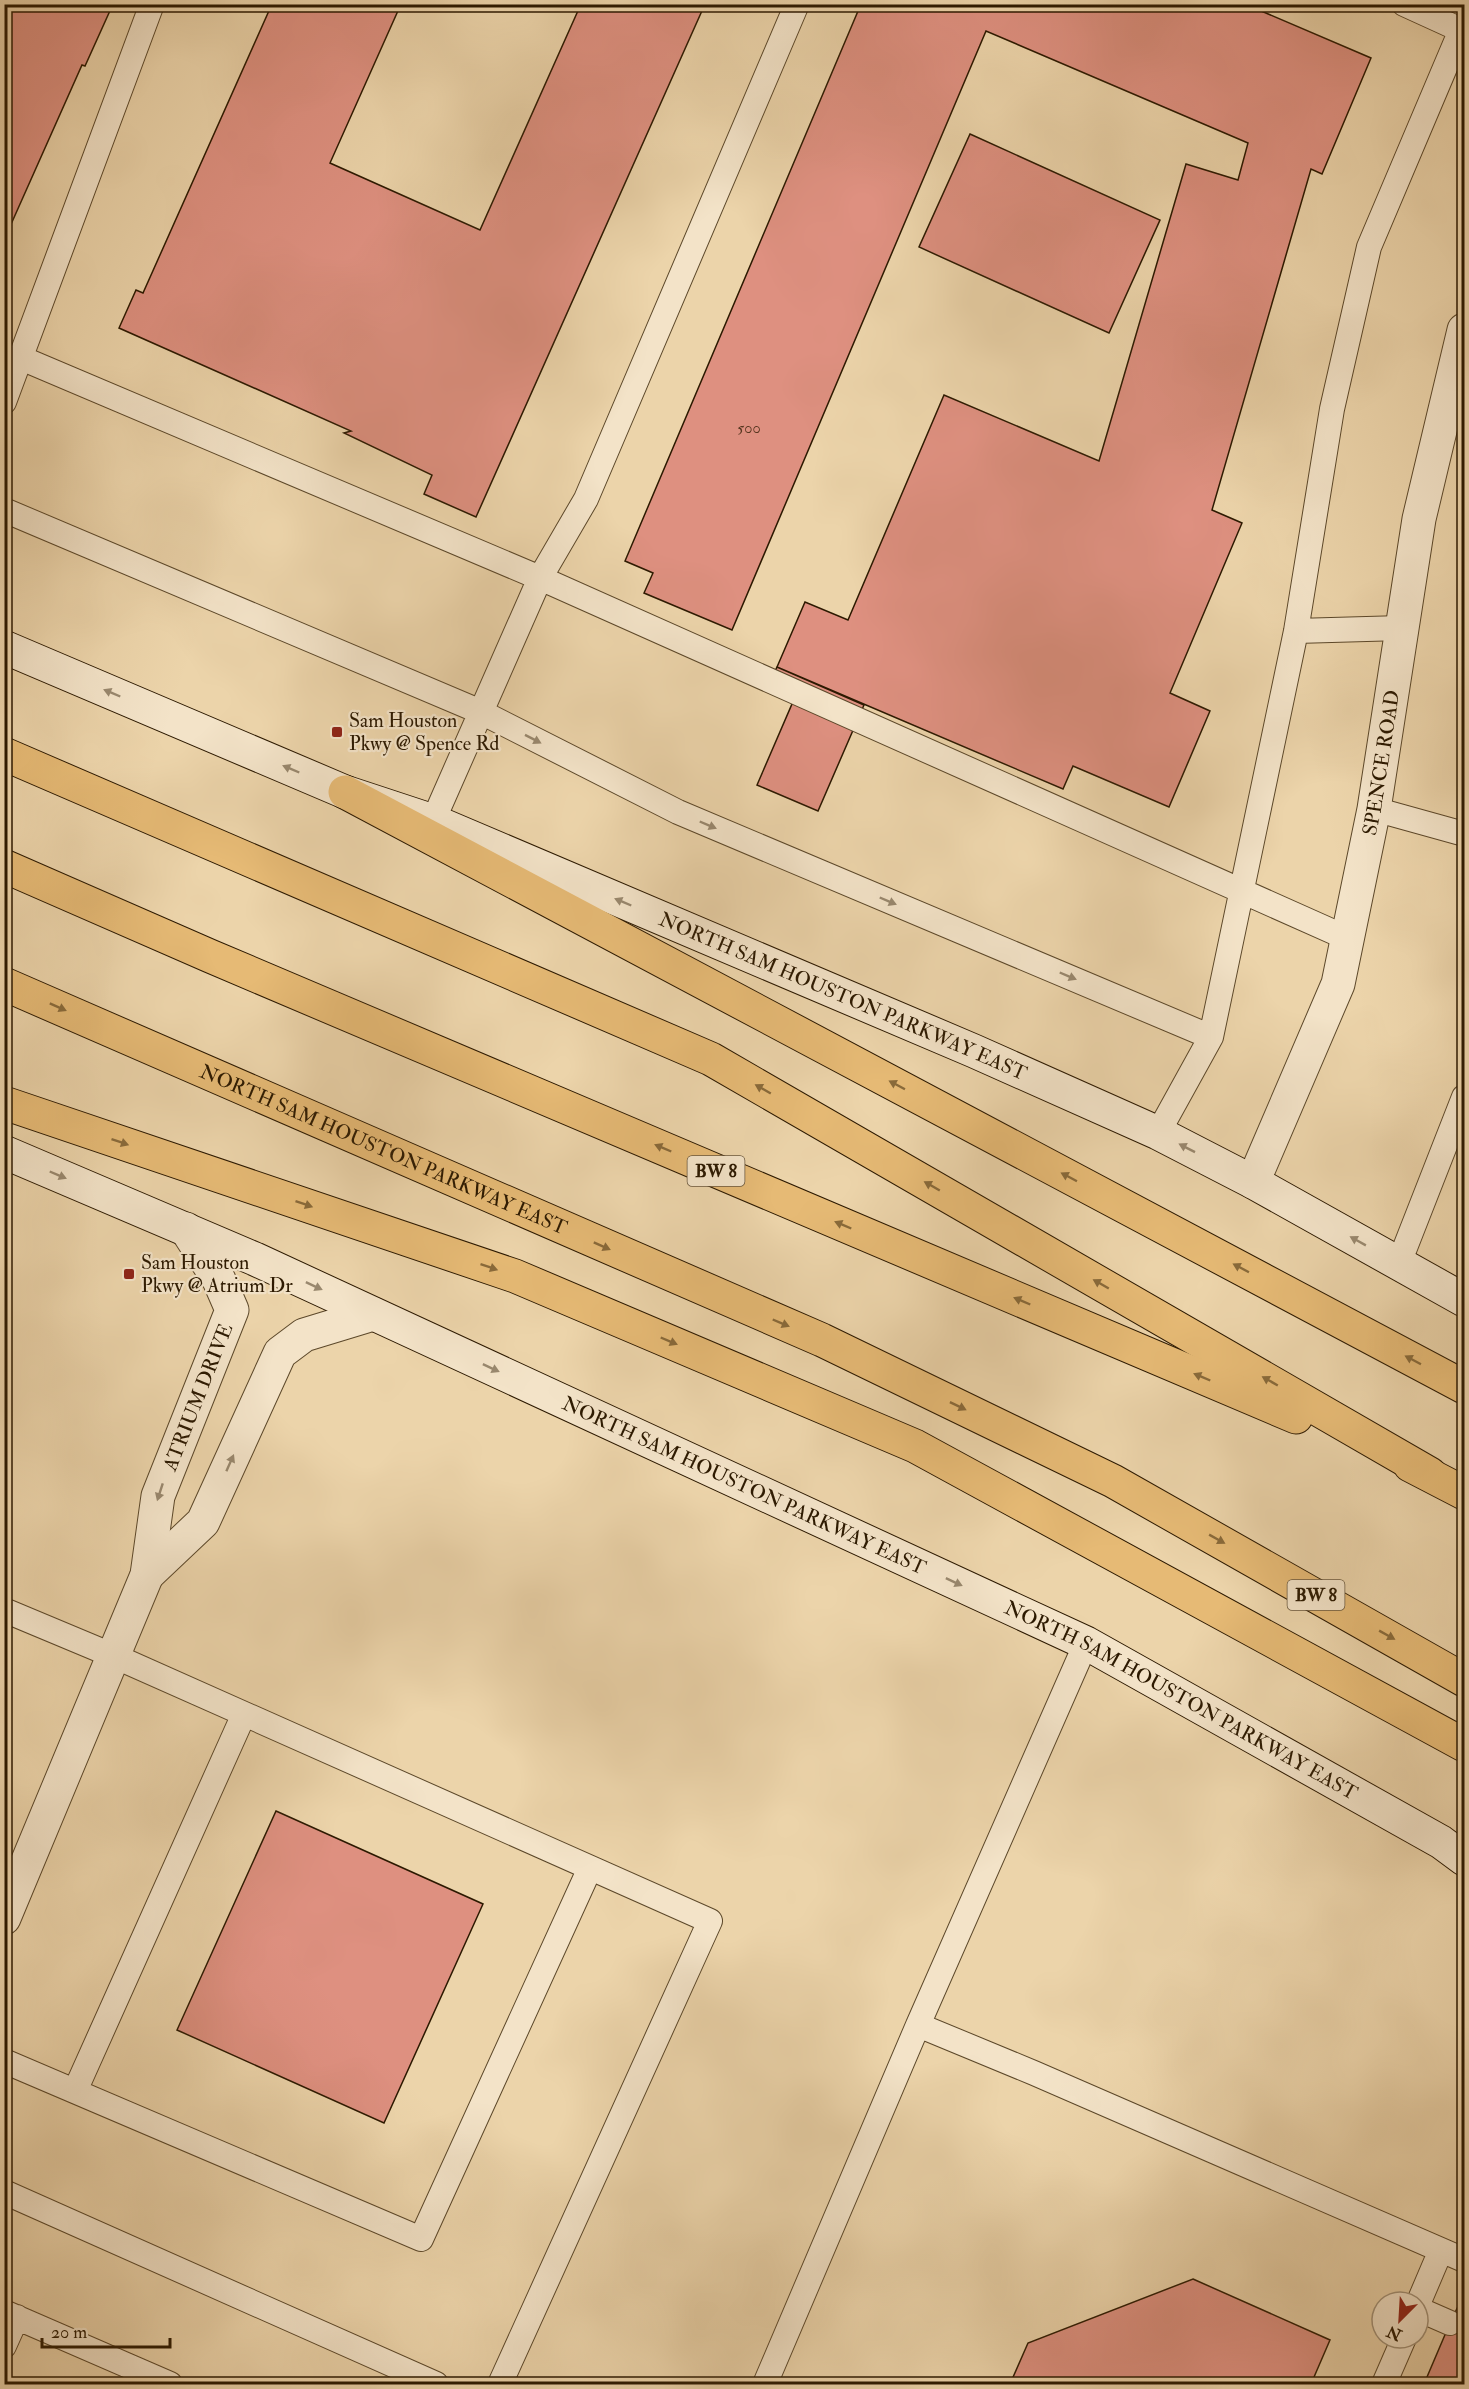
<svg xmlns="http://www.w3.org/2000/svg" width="1469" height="2389" viewBox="0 0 1469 2389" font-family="'IM FELL Double Pica',serif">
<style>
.building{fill:#de9080;stroke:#2c1900;stroke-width:1.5}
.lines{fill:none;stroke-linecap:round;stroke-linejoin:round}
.service-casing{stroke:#5c482a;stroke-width:26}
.minor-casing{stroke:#5c482a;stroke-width:35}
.secondary-casing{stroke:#2c1900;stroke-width:35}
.motorway-casing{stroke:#2c1900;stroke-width:35}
.service{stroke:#f3e3c8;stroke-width:24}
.minor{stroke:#f3e3c8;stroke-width:33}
.secondary{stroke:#f3e3c8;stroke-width:33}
.motorway{stroke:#e6ba75;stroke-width:33}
.oneway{fill:#99886e}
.oneway2{fill:#896a3a}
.poi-dot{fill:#8f2418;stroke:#f3e3c8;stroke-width:2}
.labels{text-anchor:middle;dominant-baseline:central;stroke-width:4.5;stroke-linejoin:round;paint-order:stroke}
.number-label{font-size:16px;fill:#583720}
.shield{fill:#f3e3c8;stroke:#68563c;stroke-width:1.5}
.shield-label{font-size:18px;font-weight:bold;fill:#2c1900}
.poi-label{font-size:20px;fill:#2c1900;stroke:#f3e3c8;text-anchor:start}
.street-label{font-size:20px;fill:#2c1900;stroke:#f3e3c8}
</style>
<rect width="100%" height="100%" fill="#ecd4aa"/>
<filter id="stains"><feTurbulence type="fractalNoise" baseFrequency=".00333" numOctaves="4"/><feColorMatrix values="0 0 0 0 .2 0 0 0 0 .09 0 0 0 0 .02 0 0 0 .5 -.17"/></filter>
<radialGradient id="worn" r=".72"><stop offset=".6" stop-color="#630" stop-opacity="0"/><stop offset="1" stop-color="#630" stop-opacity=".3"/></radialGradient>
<!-- building -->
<path class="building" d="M4,4h109l-28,62 -3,-1 -78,175z
M272,4h129l-71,159 150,67 101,-226h124l-229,513 -52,-23 8,-19 -88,-42 7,-2 -232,-103 17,-38 7,3z
M861,4h384l126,54 -49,116 -11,-5 -99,341 30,13 -72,170 40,18 -41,96 -96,-41 -10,23 -286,-122 28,-65 43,18 96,-225 155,66 87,-297 52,16 10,-37 -262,-112 -254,599 -88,-37 9,-20 -28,-12z
M970,134l190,86 -51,113 -190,-86z
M777,667l87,38 -46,106 -61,-26 41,-95 -26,-12z
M276,1811l207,93 -99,219 -207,-93z
M1193,2279l137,61 -19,44h-301l18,-41z
M1464,2294v90h-40l26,-61z"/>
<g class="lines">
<defs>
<path id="service" d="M21,358l519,220 807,360
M4,402l148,-398
M4,510l477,202 197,100 533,225
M1296,631l106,-3
M1374,809l90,25
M433,821l107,-243 46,-79 211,-495
M1158,1133l53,-96 85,-406 36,-222 37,-162 92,-217 -57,-26
M1399,1263l65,-166
M4,1610l110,46 596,265 -210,463
M918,2025l168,-382
M4,2061l417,178 169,-371
M75,2091l169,-377
M4,2192l432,192
M1418,2304l23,-54
M1418,2309l32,14
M4,2312l166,72
M4,2346l13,-29
M765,2384l153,-359 116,48 430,187
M1384,2384l20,-46"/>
<g id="minor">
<path id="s1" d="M1253,1182l85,-198 36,-175 45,-290 45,-189"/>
<path d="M147,1575l56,-53 77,-169 24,-18 69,-21"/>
<path id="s2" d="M4,1918l143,-343 11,-79 74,-186 -13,-30 -33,-51"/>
</g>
<g id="secondary">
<path id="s3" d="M4,647l341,145 88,29 541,230 184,82 95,49 211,118"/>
<path id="s4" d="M4,1152l251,107 831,384 355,199 23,17"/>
</g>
<g id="motorway">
<path d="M4,754l707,305 719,415"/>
<path d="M345,792l1119,595"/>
<path d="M4,866l206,90 1086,461"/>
<path id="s5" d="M4,984l818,356 291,141 351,199"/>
<path d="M4,1103l511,173 400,170 549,299"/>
<path d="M1410,1465l54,28"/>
</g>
</defs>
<!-- service casing -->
<use href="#service" class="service-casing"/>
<!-- minor casing -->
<use href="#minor" class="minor-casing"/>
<!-- secondary casing -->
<use href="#secondary" class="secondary-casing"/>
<!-- motorway casing -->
<use href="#motorway" class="motorway-casing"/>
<!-- service -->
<use href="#service" class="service"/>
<!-- minor -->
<use href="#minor" class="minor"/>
<!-- secondary -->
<use href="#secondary" class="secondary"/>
<!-- motorway -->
<use href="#motorway" class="motorway"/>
</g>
<!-- one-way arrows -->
<defs><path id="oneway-solid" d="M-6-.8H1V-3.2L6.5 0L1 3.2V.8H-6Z" transform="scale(1.5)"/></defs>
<g class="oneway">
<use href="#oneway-solid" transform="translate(112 693) rotate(-157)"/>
<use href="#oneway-solid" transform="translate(533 739) rotate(27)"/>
<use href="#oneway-solid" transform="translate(291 769) rotate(-157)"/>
<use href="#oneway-solid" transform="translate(708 825) rotate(23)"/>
<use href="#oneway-solid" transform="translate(888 901) rotate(23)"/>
<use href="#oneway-solid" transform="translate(623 902) rotate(-157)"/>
<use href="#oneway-solid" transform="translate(1068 976) rotate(23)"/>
<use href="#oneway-solid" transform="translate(1187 1148) rotate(-153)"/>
<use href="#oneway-solid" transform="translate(58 1175) rotate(23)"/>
<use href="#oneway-solid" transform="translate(1358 1241) rotate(-151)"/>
<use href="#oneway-solid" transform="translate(314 1286) rotate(25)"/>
<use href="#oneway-solid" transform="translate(491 1368) rotate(25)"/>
<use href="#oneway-solid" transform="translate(230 1463) rotate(-66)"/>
<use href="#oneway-solid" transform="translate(160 1492) rotate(108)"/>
<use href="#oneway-solid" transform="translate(954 1582) rotate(25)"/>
</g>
<g class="oneway2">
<use href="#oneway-solid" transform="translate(58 1007) rotate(24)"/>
<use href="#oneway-solid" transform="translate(897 1085) rotate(-152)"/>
<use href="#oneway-solid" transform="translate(763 1089) rotate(-150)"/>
<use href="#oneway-solid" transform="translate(120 1142) rotate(19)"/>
<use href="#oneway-solid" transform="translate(663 1148) rotate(-157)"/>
<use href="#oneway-solid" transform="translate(1069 1177) rotate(-152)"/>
<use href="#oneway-solid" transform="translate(932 1186) rotate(-150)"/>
<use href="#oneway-solid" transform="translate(304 1204) rotate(19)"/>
<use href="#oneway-solid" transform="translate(843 1225) rotate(-157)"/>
<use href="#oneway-solid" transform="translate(602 1246) rotate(24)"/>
<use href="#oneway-solid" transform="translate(489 1267) rotate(19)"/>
<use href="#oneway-solid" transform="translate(1241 1268) rotate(-152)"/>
<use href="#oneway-solid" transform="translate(1101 1284) rotate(-150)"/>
<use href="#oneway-solid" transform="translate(1022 1301) rotate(-157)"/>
<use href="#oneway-solid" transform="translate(781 1323) rotate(23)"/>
<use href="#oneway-solid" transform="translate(669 1341) rotate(23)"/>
<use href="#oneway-solid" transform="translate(1413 1360) rotate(-152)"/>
<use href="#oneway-solid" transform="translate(1202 1377) rotate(-157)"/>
<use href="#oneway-solid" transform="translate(1270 1381) rotate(-150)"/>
<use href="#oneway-solid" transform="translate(958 1406) rotate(26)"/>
<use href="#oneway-solid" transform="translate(1217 1539) rotate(29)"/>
<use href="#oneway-solid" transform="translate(1387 1635) rotate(29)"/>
</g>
<!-- markers -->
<g class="poi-dot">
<rect x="331" y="726" width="12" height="12" rx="3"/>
<rect x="123" y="1268" width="12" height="12" rx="3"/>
</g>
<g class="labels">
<!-- number labels -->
<g class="number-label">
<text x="749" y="428">500</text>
</g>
<!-- shield labels -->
<g class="shield">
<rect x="687.5" y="1156" width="57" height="30" rx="4.5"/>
<rect x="1287.5" y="1580" width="57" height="30" rx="4.5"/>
</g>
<g class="shield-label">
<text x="716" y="1171">BW 8</text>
<text x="1316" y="1595">BW 8</text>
</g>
<!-- poi labels -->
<g class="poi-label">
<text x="349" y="720">Sam Houston<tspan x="349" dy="23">Pkwy @ Spence Rd</tspan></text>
<text x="141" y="1262">Sam Houston<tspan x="141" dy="23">Pkwy @ Atrium Dr</tspan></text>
</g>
<!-- street labels -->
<g class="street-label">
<text stroke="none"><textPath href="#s1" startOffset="441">SPENCE ROAD</textPath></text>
<text stroke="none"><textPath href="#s3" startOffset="909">NORTH SAM HOUSTON PARKWAY EAST</textPath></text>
<text stroke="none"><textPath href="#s5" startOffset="414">NORTH SAM HOUSTON PARKWAY EAST</textPath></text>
<text stroke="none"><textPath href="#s2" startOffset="558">ATRIUM DRIVE</textPath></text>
<text stroke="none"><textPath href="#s4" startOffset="812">NORTH SAM HOUSTON PARKWAY EAST</textPath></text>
<text stroke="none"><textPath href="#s4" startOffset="1299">NORTH SAM HOUSTON PARKWAY EAST</textPath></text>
</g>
</g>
<!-- margin -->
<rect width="1469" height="2389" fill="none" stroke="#ecd4aa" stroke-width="24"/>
<rect x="6" y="6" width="1457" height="2377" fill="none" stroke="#2c1900" stroke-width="3"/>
<rect x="12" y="12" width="1445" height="2365" fill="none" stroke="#2c1900" stroke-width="1.5"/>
<!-- north arrow -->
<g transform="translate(1400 2320) rotate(204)"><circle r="28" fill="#f3e3c8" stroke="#a39278" stroke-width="1.5"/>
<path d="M0-4.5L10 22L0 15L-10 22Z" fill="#8f2418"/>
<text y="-9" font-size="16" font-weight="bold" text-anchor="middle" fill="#2c1900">N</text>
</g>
<!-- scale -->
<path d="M42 2338v9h128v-9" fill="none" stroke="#2c1900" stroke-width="3"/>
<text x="51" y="2338" font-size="18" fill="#2c1900" stroke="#f3e3c8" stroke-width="4.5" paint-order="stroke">20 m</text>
<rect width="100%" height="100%" filter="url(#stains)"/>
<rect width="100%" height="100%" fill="url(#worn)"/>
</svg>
